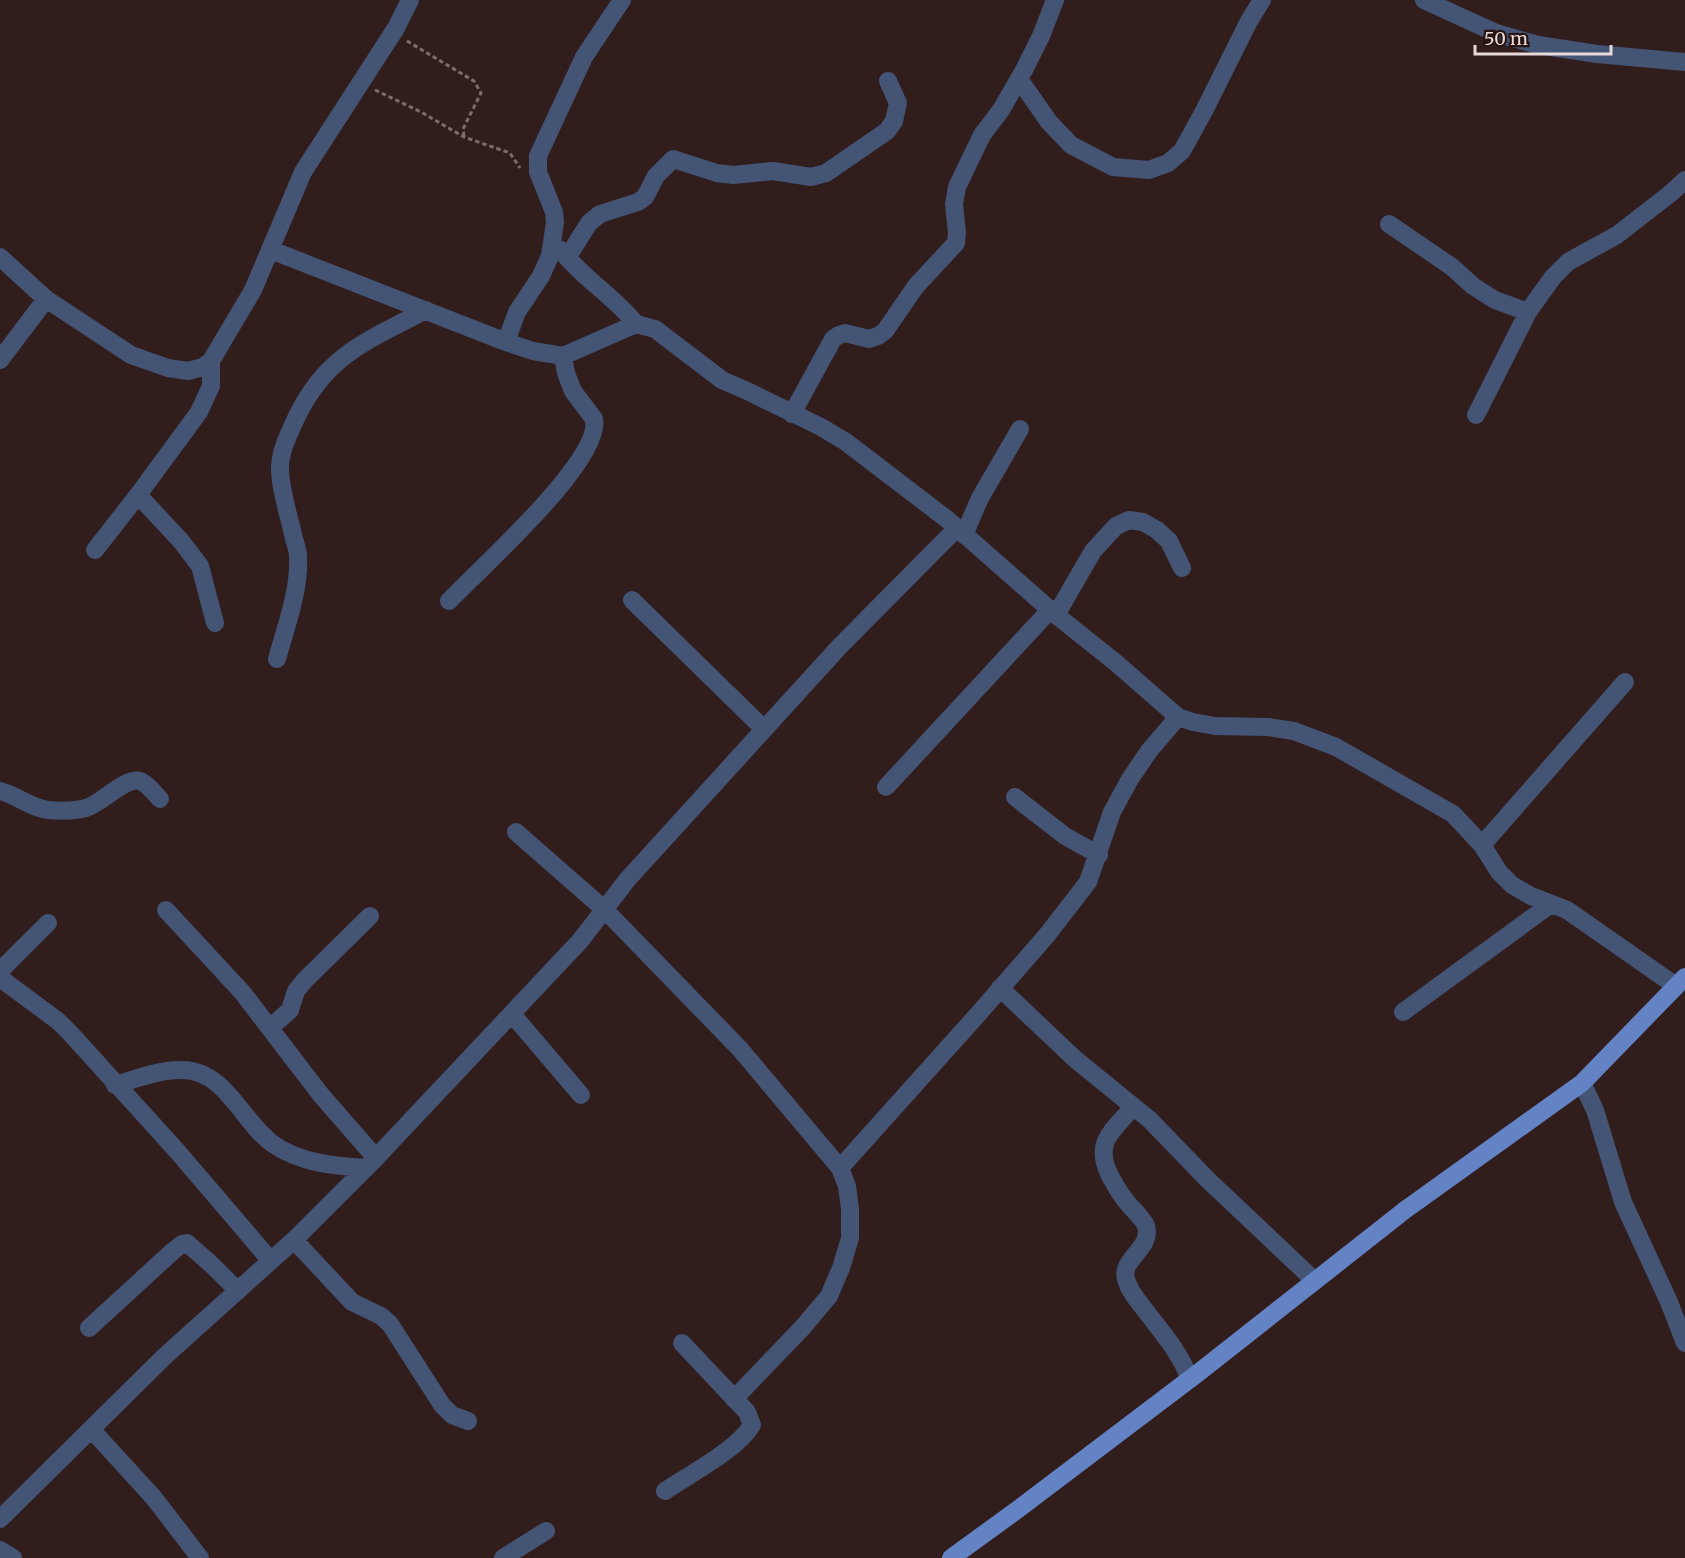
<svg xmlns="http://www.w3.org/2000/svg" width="1685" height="1558" viewBox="0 0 1685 1558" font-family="Merriweather,serif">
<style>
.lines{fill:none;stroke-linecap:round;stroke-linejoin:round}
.path{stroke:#7f6d6c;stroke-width:3;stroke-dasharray:4.5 3;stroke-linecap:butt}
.minor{stroke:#445474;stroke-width:18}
.major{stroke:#6383c5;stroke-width:18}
</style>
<rect width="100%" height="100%" fill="#311d1c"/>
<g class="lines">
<!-- path -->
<path class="path" d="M407,41l67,40 7,12 -18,36 1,7
M375,90l46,22 43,25 46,16 10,15"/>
<!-- minor -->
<path class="minor" d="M1424,0l72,33 42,12 59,9 88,8
M1019,79l30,43 22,23 42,22 36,3 19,-7 14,-12 22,-40 45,-90 13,-21
M1389,224l63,43 21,19 22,14 33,12
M271,250l235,92 27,9 30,5 73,-32 19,5 67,51 23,10 76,37 25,15 102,78 108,95 59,47 63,55 15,5 22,4 53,1 26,4 42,16 117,67 29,31 17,27 13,13 19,11 36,14 109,76
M561,250c21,28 53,46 75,74
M0,257l46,42 85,56 37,13 20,3 15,-4 8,-6 42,-71 50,-118 93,-144 14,-28
M567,258l22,-35 11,-9 38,-12 7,-5 11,-21 17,-17 44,14 16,2 40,-4 38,6 15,-4 61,-42 7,-10 4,-18 -10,-22
M506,342l11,-30 24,-36 9,-20 5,-34 -1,-10 -16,-40v-16l46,-99 38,-57
M0,360l46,-61
M792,414l41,-75 6,-4 6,-2 24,6 9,-3 7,-5 31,-45 40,-43 1,-10 -3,-29 3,-17 25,-52 19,-25 23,-40 17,-34 14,-36
M1476,415l52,-103 25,-35 15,-15 49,-27 54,-42 14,-13
M138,495l43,46 19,25 15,57
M964,535l16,-37 40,-69
M95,550l43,-55 61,-83 12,-26v-25
M632,600l132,129
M449,601c29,-31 154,-141 145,-182l-21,-28 -7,-18 -3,-17
M1056,615l37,-64 23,-25 13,-6 14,2 14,8 12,11 13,27
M277,659c9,-33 23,-69 21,-103 0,-7 -4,-15 -5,-22 -5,-21 -12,-42 -13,-63 -1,-16 6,-30 12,-44 30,-70 71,-84 134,-117
M886,787l165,-178
M0,791c17,4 30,17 48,19 11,1 27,1 38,-2 15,-4 39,-31 54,-27 7,2 15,13 20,18
M1015,797l50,39 34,19
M516,832l89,78 135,139 100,119 7,18 3,23v29l-9,30 -12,28 -26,31 -69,72
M1482,845l143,-163
M166,910l76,82 79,103 55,63
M0,971l48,-48
M0,978l58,43 13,13 106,117 94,110
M1000,988l75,71 75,61 58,60 107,101
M1403,1012l148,-108
M512,1014l69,81
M271,1027l19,-17 6,-19 9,-11 65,-64
M1582,1083l13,27 28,92 46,100 16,41
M115,1085c21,-6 46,-16 68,-15 43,1 59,52 90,74 27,19 61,22 93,24
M1133,1107c-20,24 -39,34 -24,67 5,9 10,19 17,27 5,7 17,17 20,25 7,22 -26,33 -20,53 3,12 12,22 19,31 18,24 34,41 45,69
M840,1168l140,-156 67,-77 41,-53 24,-70 18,-33 19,-28 29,-34
M294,1240l58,62 29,14 9,8 52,81 10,10 16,6
M89,1328l84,-77 9,-7 5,-1 25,22 26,26
M91,1429l63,69 46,60
M665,1491c25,-17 73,-42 87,-66l-5,-13 -65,-69
M0,1519l165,-163 129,-116 77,-77 209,-222 47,-61 213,-234 117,-118
M0,1550l13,8
M503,1558l43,-27"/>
<!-- major -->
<path class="major" d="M951,1558l66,-48 181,-137 207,-163 177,-127 103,-106"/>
</g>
<!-- scale -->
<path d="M1475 45v9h136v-9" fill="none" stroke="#e8dad8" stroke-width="3"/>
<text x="1484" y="45" font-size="18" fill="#e8dad8" stroke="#271413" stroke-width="4.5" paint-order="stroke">50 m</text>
</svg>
